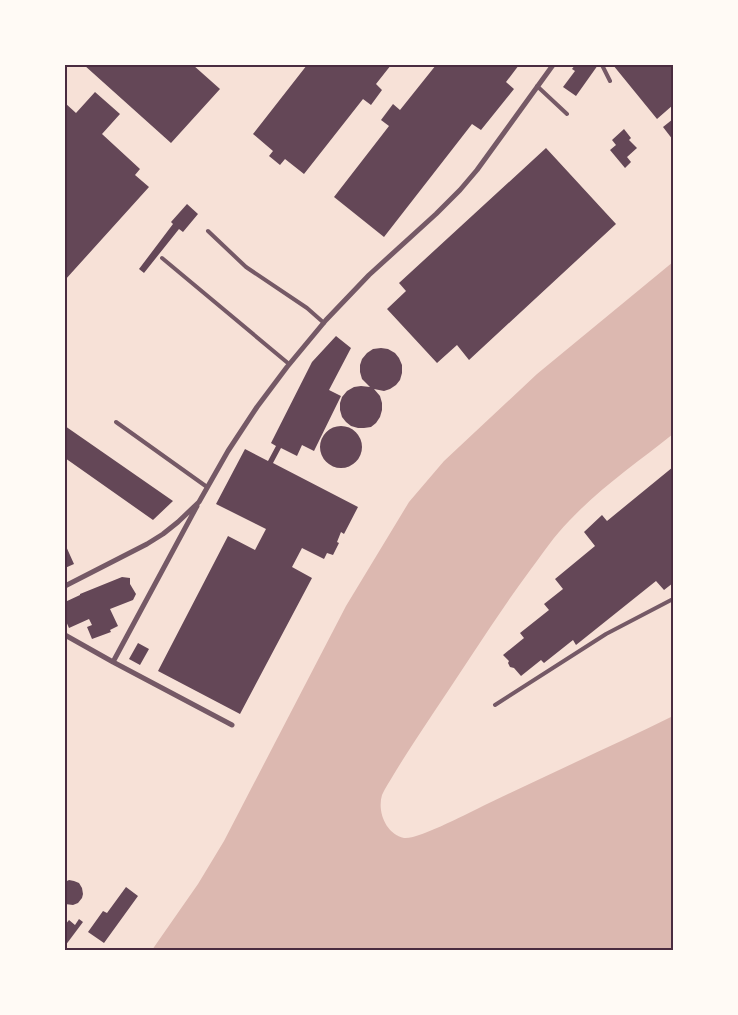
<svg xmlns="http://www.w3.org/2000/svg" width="738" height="1015" viewBox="0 0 738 1015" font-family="Raleway,sans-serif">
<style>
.water{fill:#dcb8b0}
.building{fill:#644757}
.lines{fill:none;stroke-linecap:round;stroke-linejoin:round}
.service{stroke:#755966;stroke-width:4}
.minor{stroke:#755966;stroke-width:5}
.neatline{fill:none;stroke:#4a2c40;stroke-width:2}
</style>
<rect width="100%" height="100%" fill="#f7e1d7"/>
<!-- water -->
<path class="water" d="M673,262v172c-35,28 -73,54 -104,87 -14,14 -26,32 -38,48 -35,47 -66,97 -99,146 -13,20 -26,39 -38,59 -4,7 -9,14 -12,21 -5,17 4,39 22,43 14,2 68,-27 83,-34 62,-30 125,-58 186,-88v234h-521l46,-66 26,-43 122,-235 63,-104 35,-41 93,-87z"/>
<!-- building -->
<path class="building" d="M84,65h109l27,24 -49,54z
M307,65h84l-15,19 6,6 -11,15 -8,-6 -59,75 -19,-15 -5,6 -11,-9 4,-5 -20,-17z
M436,65h83l-13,17 8,7 -33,41 -9,-6 -88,113 -50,-40 55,-71 -8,-6 12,-16 7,6z
M575,65h23l-22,31 -13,-9 12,-16 -3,-2z
M613,65h60v40l-16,14z
M95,92l25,22 -18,20 38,35 -5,6 14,12 -84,93v-177l11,10z
M673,119v21l-10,-13z
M624,129l7,9 -2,2 8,8 -10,9 4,5 -6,6 -15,-18 6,-5 -4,-5z
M546,148l70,76 -147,136 -12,-15 -20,18 -50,-54 19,-18 -7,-8z
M187,204l11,10 -15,18 -4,-3 -35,44 -5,-4 34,-45 -2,-2z
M336,336l15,12 -22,42 12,6 -27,55 -12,-6 -5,11 -16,-8 -8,15 85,44 -14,27 -3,-2 -4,10 2,1 -6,12 -6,-2 -3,6 -22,-11 -10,19 20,11 -72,136 -82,-43 70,-135 27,14 11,-21 -50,-25 29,-55 23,12 8,-15 -5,-3 41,-81z
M381,348l7,1 7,4 4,5 3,7v8l-2,7 -4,5 -6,4 -6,2 -10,-2 6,7 2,7v7l-2,7 -4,6 -5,4 -7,1h-6l-7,-2 -5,-4 -4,-5 -2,-7v-7l2,-6 5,-6 7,-4 7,-1 9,1 -8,-8 -2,-7v-7l2,-6 5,-6 6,-4z
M320 447a21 21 0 1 1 42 0a21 21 0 1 1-42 0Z
M65,426l108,75 -20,19 -88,-62z
M673,467v116l-9,7 -8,-9 -80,64 -3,-5 -29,23 -3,-3 -20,16 -7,-8 -4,-1 -2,-4 1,-2 -6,-6 21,-17 -4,-5 29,-23 -5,-6 19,-15 -8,-10 40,-33 -11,-14 18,-17 5,6z
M65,544l9,20 -9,4z
M122,577l8,1v6l6,10 -3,6 -23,9 8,17 -8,4 1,2 -19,7 -5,-12 5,-2 -3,-6 -20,9 -4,-9v-17l15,-7v-1z
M138,643l11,6 -9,16 -11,-6z
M69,880l5,1 5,2 3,5 1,6 -1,4 -4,5 -5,2 -8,-1v-22z
M126,887l12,9 -34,47 -16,-11 15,-21 4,2z
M79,919l4,3 -18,24v-21l4,-5 6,5z"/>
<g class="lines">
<!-- service -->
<path class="service" d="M602,65l8,16
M537,86l30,28
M208,231l38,36 61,41 17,15
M162,258l127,106
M116,422l91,65
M495,705l111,-71 67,-35"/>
<!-- minor -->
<path class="minor" d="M65,586l82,-42 16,-10 15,-12 21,-20 29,-51 29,-44 30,-40 39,-47 43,-45 67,-61 24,-24 17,-20 76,-105
M65,635l48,27 119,63
M113,662l84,-156"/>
</g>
<!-- border -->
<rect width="738" height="1015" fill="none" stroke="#fffaf5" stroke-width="132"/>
<rect x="66" y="66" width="606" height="883" class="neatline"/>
</svg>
